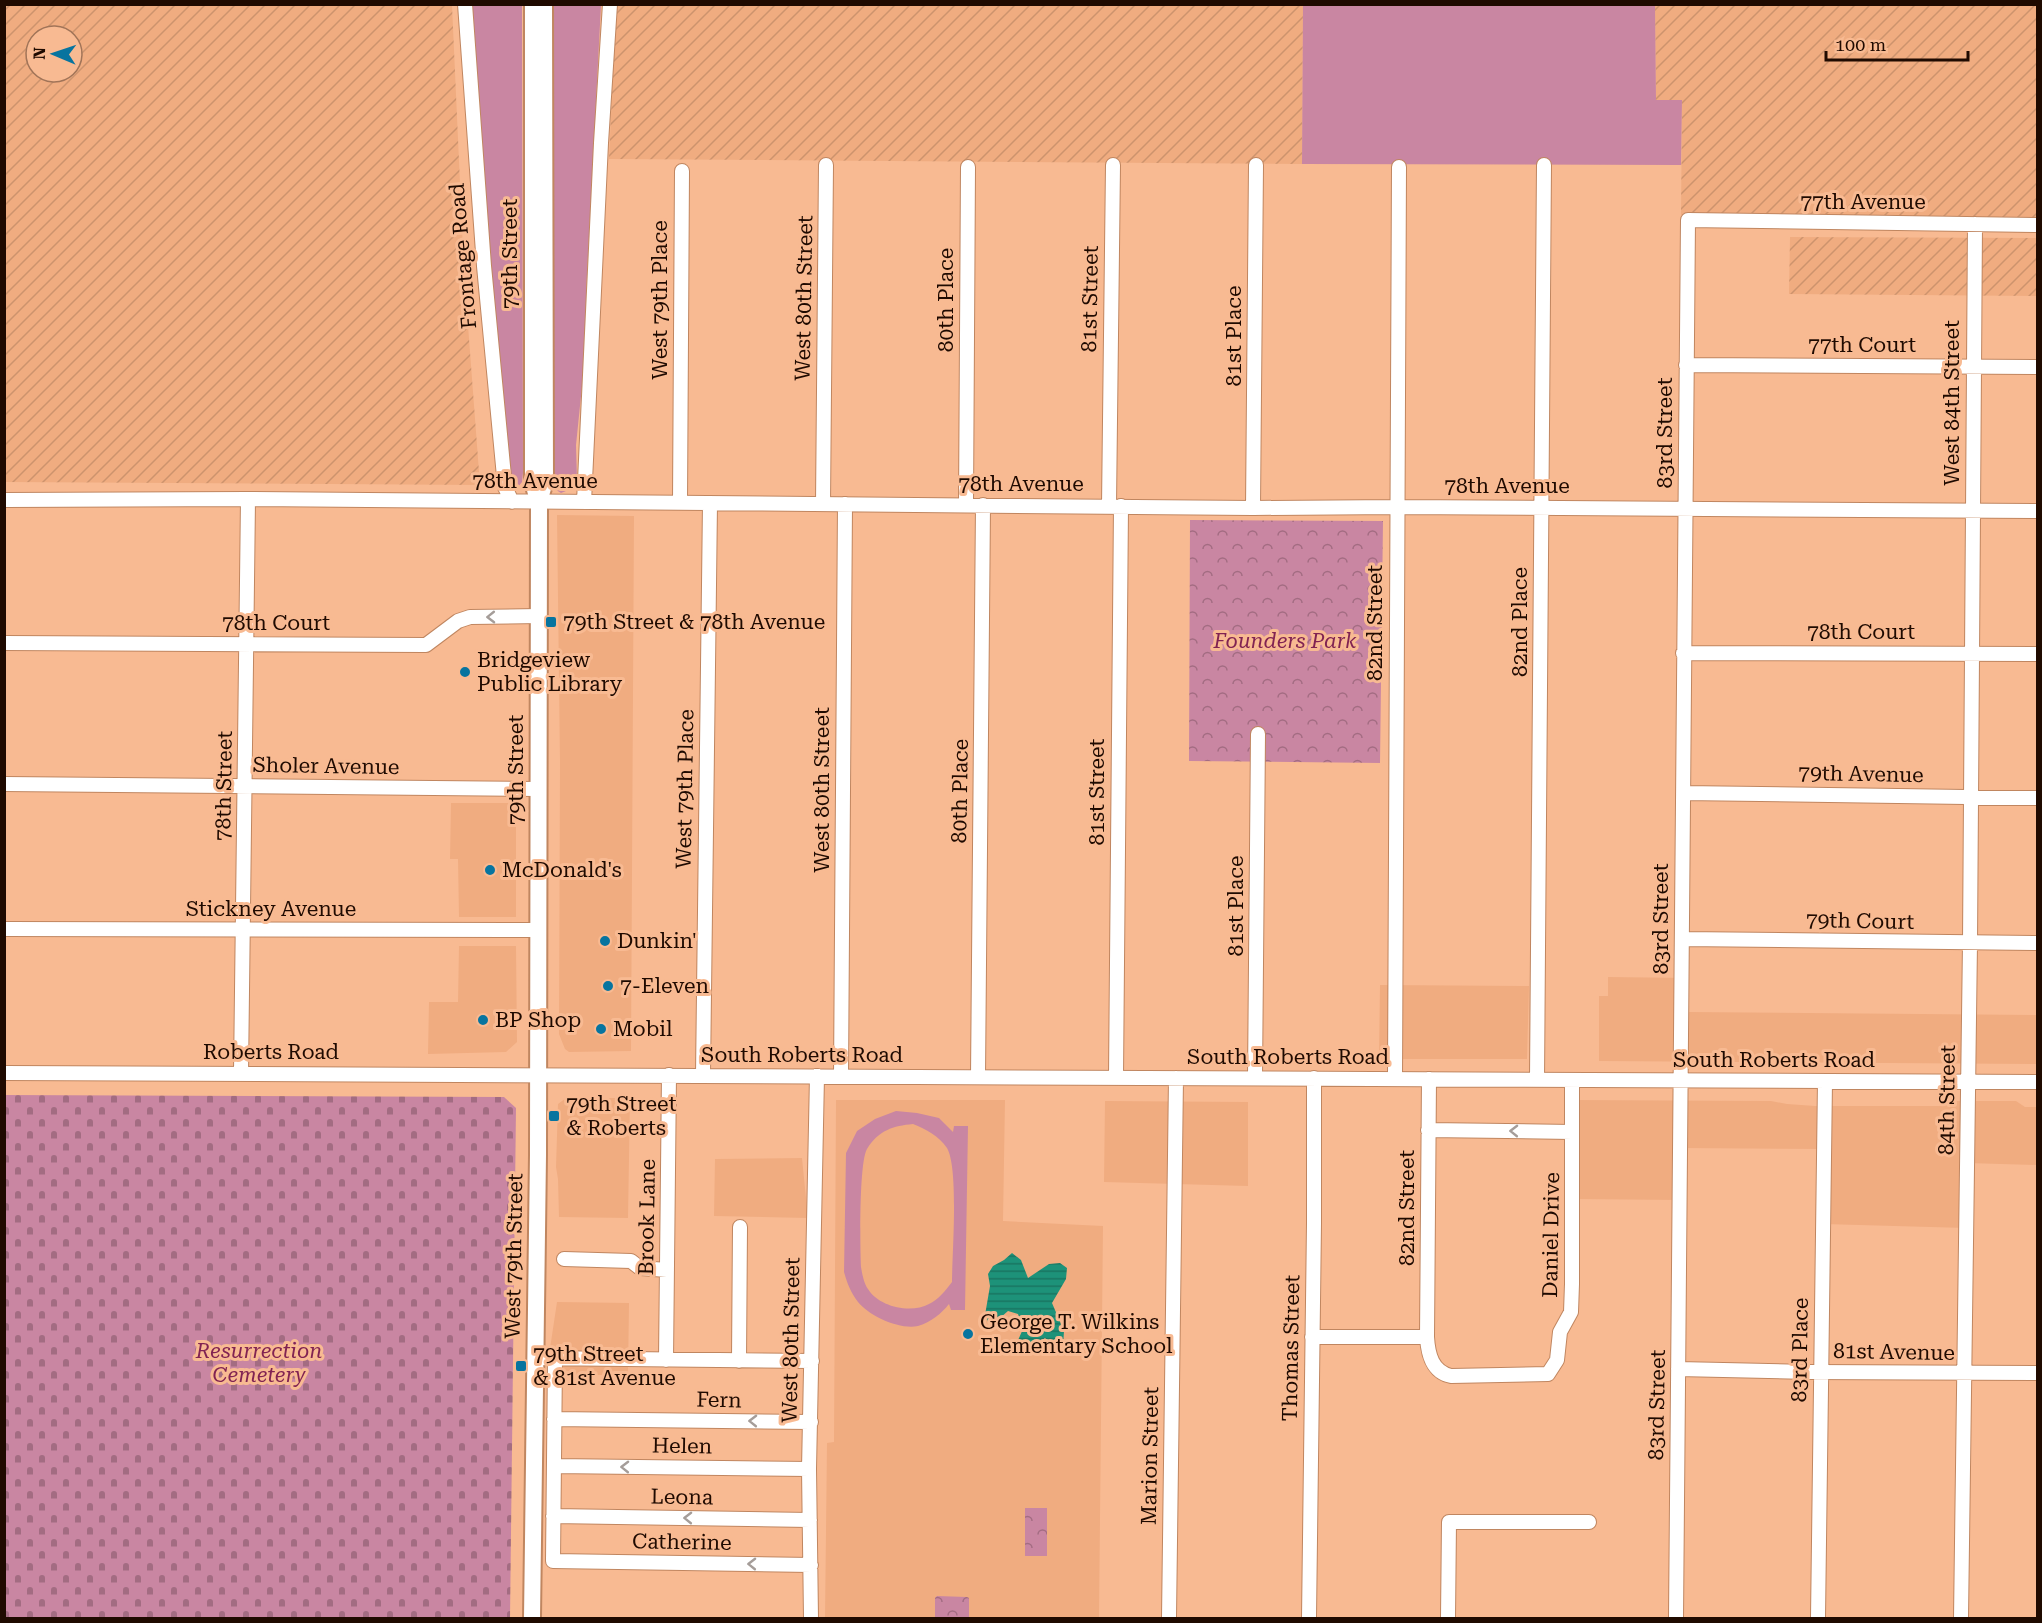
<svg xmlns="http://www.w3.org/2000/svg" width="2042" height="1623" viewBox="0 0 2042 1623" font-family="'Roboto Serif',serif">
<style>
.built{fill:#f0ac80}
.industrial{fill:url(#industrial-furrows);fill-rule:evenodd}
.grass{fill:#c986a2;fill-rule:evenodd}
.forest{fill:url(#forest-crowns)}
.cemetery{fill:url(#cemetery-stones)}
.water{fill:url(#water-rules)}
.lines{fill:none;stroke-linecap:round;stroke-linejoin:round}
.minor-casing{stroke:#c08660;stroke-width:16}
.major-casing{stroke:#c08660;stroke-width:20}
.minor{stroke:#fff;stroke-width:14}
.major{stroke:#fff;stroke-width:16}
.oneway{stroke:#a59d99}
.poi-dot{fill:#07749f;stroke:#f8ba92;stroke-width:2}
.labels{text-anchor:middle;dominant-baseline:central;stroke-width:6;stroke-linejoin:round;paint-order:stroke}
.street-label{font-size:21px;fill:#1f0a00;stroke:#f8ba92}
.poi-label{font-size:21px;fill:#1f0a00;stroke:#f8ba92;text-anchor:start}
.park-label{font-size:21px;font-style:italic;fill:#812352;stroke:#f8ba92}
</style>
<defs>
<pattern id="industrial-furrows" width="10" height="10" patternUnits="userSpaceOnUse" patternTransform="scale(1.5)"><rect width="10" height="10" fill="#f0ac80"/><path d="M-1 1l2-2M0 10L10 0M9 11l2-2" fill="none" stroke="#cd936d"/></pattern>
<pattern id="forest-crowns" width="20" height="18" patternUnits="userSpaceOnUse" patternTransform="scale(1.5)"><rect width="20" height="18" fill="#c986a2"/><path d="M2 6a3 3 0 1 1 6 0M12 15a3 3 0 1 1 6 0" fill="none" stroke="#a36c82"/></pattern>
<pattern id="cemetery-stones" width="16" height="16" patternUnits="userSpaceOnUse" patternTransform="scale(1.5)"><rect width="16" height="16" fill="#c986a2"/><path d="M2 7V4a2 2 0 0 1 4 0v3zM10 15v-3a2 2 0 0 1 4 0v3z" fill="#a36c82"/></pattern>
<pattern id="water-rules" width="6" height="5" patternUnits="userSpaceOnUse" patternTransform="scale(1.5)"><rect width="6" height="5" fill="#1d9279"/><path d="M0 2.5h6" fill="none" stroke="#197561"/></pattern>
</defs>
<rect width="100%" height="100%" fill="#f8ba92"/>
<!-- built -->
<path class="built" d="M557,515l77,1 -3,535 -62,1 -4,-3 -6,-15 1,-271z
M451,803h65v114h-57l-1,-58h-8z
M459,946h57l1,96 -11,10 -78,2 1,-52h29z
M1608,977l81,1 -1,34 349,3v49l-438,-3v-65h9z
M1380,985l149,1 -2,73h-148z
M566,1098h64l-2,120 -69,-1 -1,-38 -2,-12 2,-63z
M836,1100h169l-2,121 100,5 -4,392h-274l2,-175 7,-1z
M1572,1100l199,1 16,3 28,2h128l9,-5h64l9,6h12v58l-70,-2 -1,65 -143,-4v-75l-142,-1 -1,52 -108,-1z
M1105,1101l143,1v84l-144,-4z
M802,1158l6,60 -94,-2 1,-57z
M557,1302l72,1 -1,72h-82z"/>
<!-- industrial -->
<path class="industrial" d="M5,4l447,1 12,267 16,213 -475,-3zM36,36h36v36h-36z
M616,5h687l-1,159 -693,-5z
M1655,5h382v214l-356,-4 1,-115h-26z
M1790,237l247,1v58l-248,-2z"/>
<!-- grass -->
<path class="grass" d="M472,5h50l1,468 -1,9 -4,5 -4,-2 -5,-12 -27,-310z
M553,5h48l-15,289 -1,63 -9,88 1,34 -6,10 -10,4 -8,-5z
M1303,5h352l1,95h26l-1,65 -379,-1z
M896,1111l21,2 22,5 14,14 1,-6h14l-3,184h-14l-2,-6c-7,9 -19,19 -31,22 -18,4 -49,-10 -60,-24 -7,-9 -11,-19 -14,-30l2,-119 11,-22 18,-12zM913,1124c13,5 26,12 34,24 12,21 5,106 5,134 -6,8 -14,18 -23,22 -18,10 -50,3 -61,-15 -4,-5 -6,-16 -7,-22 -1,-19 -2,-105 6,-118 12,-19 26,-23 46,-25z"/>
<!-- forest -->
<path class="forest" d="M1190,520l193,1 -3,242 -191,-2z
M1025,1508h22v48h-22z
M937,1596l30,1 2,1v20h-34v-20z"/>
<!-- cemetery -->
<path class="cemetery" d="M5,1095l499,2 12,11 -6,510h-505z"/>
<!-- water -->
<path class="water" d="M1012,1253l9,7 7,18 21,-14 11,-1 7,5 -1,11 -14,24 12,28 -1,15 -8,1 -10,-9 -21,15h-7l-2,-6 8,-18 -5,-15 -10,-3 -8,7 -6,8 -6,-4 -3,-7 5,-29 -2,-12 5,-8 11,-6z"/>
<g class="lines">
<defs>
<path id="minor" d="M465,4l19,262 21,221 7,15
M1686,365l352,2
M4,500l244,-1 1005,9 144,-1 641,4
M584,502l17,-359 9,-139
M680,502l2,-331
M823,504l3,-339
M966,505l2,-338
M1109,506l4,-341
M1253,508l3,-343
M4,643l422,2 32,-24 12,-4 69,-1
M1683,653l355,1
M4,784l534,5
M1683,793l355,5
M4,929l534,1
M1682,939l356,4
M4,1073l2034,9
M241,1073l7,-574
M703,1075l7,-572
M841,1076l4,-572
M978,1077l5,-572
M1116,1077l5,-571
M1255,1078l3,-344
M1395,1079l4,-912
M1429,1079l-2,258c1,17 5,35 24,39l97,-2 9,-14 3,-28 11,-20 1,-28v-204
M1537,1080l7,-915
M1428,1130l144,2
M564,1259l67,2 9,7 27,2
M1312,1337h115
M535,1358l277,3
M555,1359l-2,202 258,4
M666,1360l3,-285
M739,1361l1,-134
M1678,1369l131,3 229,1
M554,1419l257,3
M554,1466l255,3
M553,1516l257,4
M811,1618l-2,-149 8,-393
M1169,1618l7,-540
M1309,1618l5,-395v-145
M1448,1618l1,-96h140
M1676,1618l12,-1398 350,5
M1818,1618l7,-537
M1961,1618l9,-675 5,-719"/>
<path id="major" d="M533,4v478l5,19
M532,1618l6,-463 1,-653 6,-21 -1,-477"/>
</defs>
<!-- minor casing -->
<use href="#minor" class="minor-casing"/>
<!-- major casing -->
<use href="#major" class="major-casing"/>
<!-- minor -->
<use href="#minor" class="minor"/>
<!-- major -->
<use href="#major" class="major"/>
</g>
<!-- one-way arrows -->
<defs><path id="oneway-chevron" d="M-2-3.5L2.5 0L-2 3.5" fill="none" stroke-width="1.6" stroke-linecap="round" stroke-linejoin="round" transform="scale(1.5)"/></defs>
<g class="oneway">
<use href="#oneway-chevron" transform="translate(491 617) rotate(179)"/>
<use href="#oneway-chevron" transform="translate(1514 1131) rotate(-179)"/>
<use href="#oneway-chevron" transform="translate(753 1421) rotate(-179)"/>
<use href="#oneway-chevron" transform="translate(625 1467) rotate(-179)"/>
<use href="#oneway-chevron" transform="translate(688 1518) rotate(-179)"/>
<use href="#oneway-chevron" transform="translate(752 1564) rotate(-179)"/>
</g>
<!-- markers -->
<g class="poi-dot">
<rect x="545" y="616" width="12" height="12" rx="3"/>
<circle cx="465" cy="672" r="6"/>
<circle cx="490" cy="870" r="6"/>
<circle cx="605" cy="941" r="6"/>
<circle cx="608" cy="986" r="6"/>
<circle cx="483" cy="1020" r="6"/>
<circle cx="601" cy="1029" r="6"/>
<rect x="548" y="1110" width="12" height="12" rx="3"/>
<circle cx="968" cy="1334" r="6"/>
<rect x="515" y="1360" width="12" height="12" rx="3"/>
</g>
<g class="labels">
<!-- street labels -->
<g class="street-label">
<text x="1863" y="202">77th Avenue</text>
<text transform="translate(510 254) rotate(-90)">79th Street</text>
<text transform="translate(463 256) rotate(-95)">Frontage Road</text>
<text transform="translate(804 298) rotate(-89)">West 80th Street</text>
<text transform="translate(1090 299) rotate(-89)">81st Street</text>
<text transform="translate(660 300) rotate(-90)">West 79th Place</text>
<text transform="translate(946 300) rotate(-90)">80th Place</text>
<text transform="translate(1234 336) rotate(-90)">81st Place</text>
<text x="1862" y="345">77th Court</text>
<text transform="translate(1952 403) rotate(-90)">West 84th Street</text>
<text transform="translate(1665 433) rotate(-90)">83rd Street</text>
<text x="535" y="481">78th Avenue</text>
<text x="1021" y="484">78th Avenue</text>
<text x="1507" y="486">78th Avenue</text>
<text transform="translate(1520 622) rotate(-90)">82nd Place</text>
<text x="276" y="623">78th Court</text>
<text transform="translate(1375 623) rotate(-90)">82nd Street</text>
<text x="1861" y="632">78th Court</text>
<text transform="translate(326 766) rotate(1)">Sholer Avenue</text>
<text transform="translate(516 770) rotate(-90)">79th Street</text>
<text transform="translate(1861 774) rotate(1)">79th Avenue</text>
<text transform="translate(224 786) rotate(-89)">78th Street</text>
<text transform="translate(685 789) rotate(-89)">West 79th Place</text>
<text transform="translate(822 790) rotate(-90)">West 80th Street</text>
<text transform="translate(960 791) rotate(-89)">80th Place</text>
<text transform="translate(1097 792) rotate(-90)">81st Street</text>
<text transform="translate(1236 906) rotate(-90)">81st Place</text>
<text x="271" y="909">Stickney Avenue</text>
<text transform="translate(1661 919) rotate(-90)">83rd Street</text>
<text transform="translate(1860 921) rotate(1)">79th Court</text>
<text x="271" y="1052">Roberts Road</text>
<text x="802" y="1055">South Roberts Road</text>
<text x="1288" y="1057">South Roberts Road</text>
<text x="1774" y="1060">South Roberts Road</text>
<text transform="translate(1947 1100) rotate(-89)">84th Street</text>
<text transform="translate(1407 1208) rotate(-90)">82nd Street</text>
<text transform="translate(647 1217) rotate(-89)">Brook Lane</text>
<text transform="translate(1551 1235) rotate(-89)">Daniel Drive</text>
<text transform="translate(514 1256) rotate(-89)">West 79th Street</text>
<text transform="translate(791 1340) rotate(-89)">West 80th Street</text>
<text transform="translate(1291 1348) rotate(-89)">Thomas Street</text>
<text transform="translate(1800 1350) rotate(-89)">83rd Place</text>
<text transform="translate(1894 1352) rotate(1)">81st Avenue</text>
<text transform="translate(719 1400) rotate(1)">Fern</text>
<text transform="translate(1657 1405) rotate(-89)">83rd Street</text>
<text transform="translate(682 1446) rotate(1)">Helen</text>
<text transform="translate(1150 1456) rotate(-89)">Marion Street</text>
<text transform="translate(682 1497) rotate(1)">Leona</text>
<text transform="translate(682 1542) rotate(1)">Catherine</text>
</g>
<!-- poi labels -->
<g class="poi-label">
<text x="563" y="622">79th Street &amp; 78th Avenue</text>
<text x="477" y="660">Bridgeview<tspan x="477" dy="24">Public Library</tspan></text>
<text x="502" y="870">McDonald's</text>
<text x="617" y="941">Dunkin'</text>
<text x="620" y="986">7-Eleven</text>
<text x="495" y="1020">BP Shop</text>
<text x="613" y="1029">Mobil</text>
<text x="566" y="1104">79th Street<tspan x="566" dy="24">&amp; Roberts</tspan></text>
<text x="980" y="1322">George T. Wilkins<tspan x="980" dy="24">Elementary School</tspan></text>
<text x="533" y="1354">79th Street<tspan x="533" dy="24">&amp; 81st Avenue</tspan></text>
</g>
<!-- park labels -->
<g class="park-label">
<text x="1285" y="641">Founders Park</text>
<text x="259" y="1351">Resurrection<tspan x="259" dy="24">Cemetery</tspan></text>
</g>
</g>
<!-- border -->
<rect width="2042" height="1623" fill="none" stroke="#1f0a00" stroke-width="12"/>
<!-- north arrow -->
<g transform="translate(54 54) rotate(272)"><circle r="28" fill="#f8ba92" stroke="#a17458" stroke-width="1.5"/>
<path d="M0-4.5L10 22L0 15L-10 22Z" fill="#07749f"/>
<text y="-9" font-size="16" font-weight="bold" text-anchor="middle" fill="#1f0a00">N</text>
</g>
<!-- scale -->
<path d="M1826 51v9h142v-9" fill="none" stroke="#1f0a00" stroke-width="3"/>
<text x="1835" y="51" font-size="18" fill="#1f0a00" stroke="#f8ba92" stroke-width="4.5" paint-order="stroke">100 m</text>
</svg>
